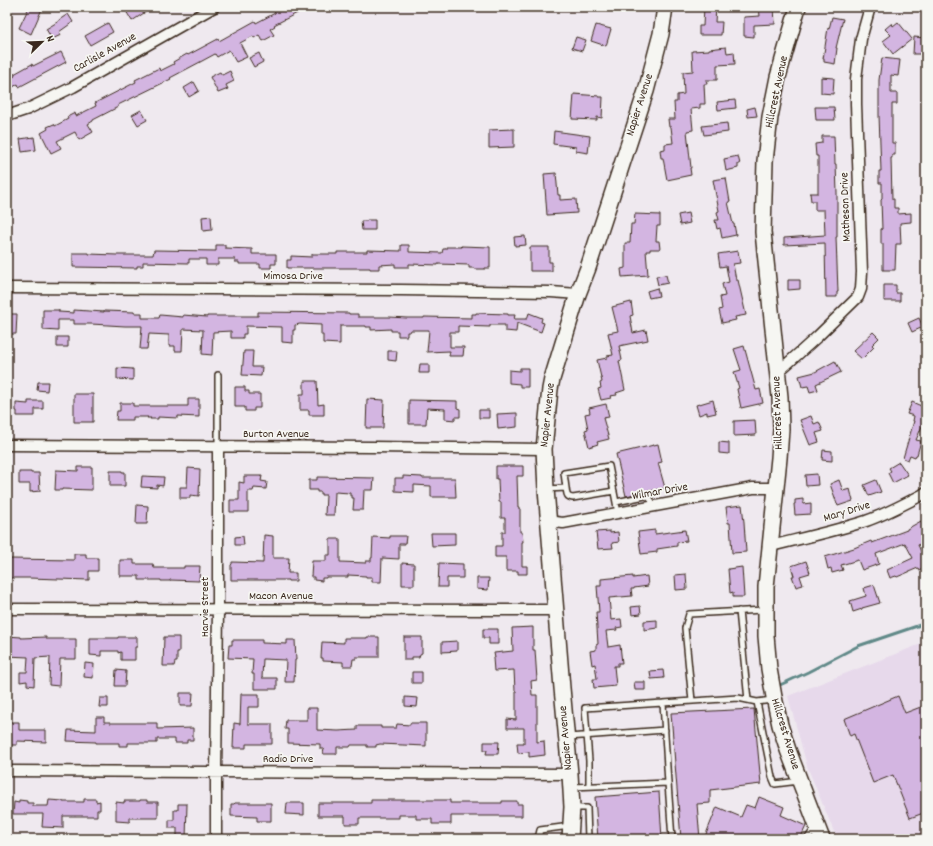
<svg xmlns="http://www.w3.org/2000/svg" width="933" height="846" viewBox="0 0 933 846" font-family="Dekko,sans-serif">
<style>
.built{fill:#e7d9eb}
.lines{fill:none;stroke-linecap:round;stroke-linejoin:round}
.stream{stroke:#608988;stroke-width:3}
.building{fill:#d3b5e1;stroke:#3b2a1e}
.lane-casing{stroke:#3b2a1e;stroke-width:8}
.street-casing{stroke:#3b2a1e;stroke-width:13}
.secondary-casing{stroke:#3b2a1e;stroke-width:18}
.lane{stroke:#f6f6f2;stroke-width:5}
.street{stroke:#f6f6f2;stroke-width:10}
.secondary{stroke:#f6f6f2;stroke-width:15}
.labels{text-anchor:middle;dominant-baseline:central;stroke-width:3.5;stroke-linejoin:round;paint-order:stroke}
.street-label{font-size:12px;fill:#3b2a1e;stroke:#f6f6f2}
</style>
<rect width="100%" height="100%" fill="#efe9ef"/>
<filter id="ink" filterUnits="userSpaceOnUse"><feTurbulence type="fractalNoise" baseFrequency=".025" numOctaves="2"/><feDisplacementMap in="SourceGraphic" scale="8" xChannelSelector="R" yChannelSelector="G"/><feConvolveMatrix kernelMatrix="1 2 1 2 8 2 1 2 1" color-interpolation-filters="sRGB"/></filter>
<g filter="url(#ink)">
<!-- built -->
<path class="built" d="M926,642v197h-89l-30,-73 -19,-70z"/>
<g class="lines">
<!-- stream -->
<path class="stream" d="M780,685l28,-13 50,-26 68,-23"/>
</g>
<!-- building -->
<path class="building" d="M29,7h9l4,2 -11,25 -12,-6z
M132,7h21l-21,14 -6,-10z
M272,7h37l-35,18 1,1 -5,3 4,6 -11,6 -4,-6 -5,3 -1,-2 -13,7 7,14 -11,5 -7,-12 -12,7 -2,-3 -13,7 -32,17 1,1 -53,26v2l-25,13v1l-5,3 5,8 -14,8 -4,-8 -18,9 4,7 -10,5 -10,-20 7,-4 -1,-2 7,-3 1,2 13,-7 -1,-2 8,-4 1,3 20,-10 -1,-3 41,-21 -1,-2 24,-12 1,3 14,-7 -1,-2 14,-8 1,1 30,-16 1,2 36,-20 1,2 19,-10z
M704,7h12l-1,15h7l-1,13h-22v-9h4z
M759,7h15l1,17 -21,1v12l-10,-1v-19l16,-1z
M68,14l5,8 -14,10 2,3 -9,4 -6,-10 13,-8v-1z
M832,17l11,2 -7,29h1l-2,16 -11,-2v-3h-1l5,-31 1,1z
M898,22l14,17 -19,15 -10,-13 8,-6 -6,-6 7,-6 1,3z
M108,23l5,9 -23,13 -5,-9z
M596,25l15,4 -5,17 -15,-5z
M576,37l10,3 -4,11 -10,-3z
M914,37l12,1v16h-13z
M726,47l1,6 7,-1 1,12 -18,1v15h-11l1,4h-3l1,20h-5v4l-9,1 2,21 -6,1 4,37h-1l1,7 -24,5 -4,-22h-2l-1,-8 5,-1v-5l8,-1 -2,-16h-2l-1,-8h7l-1,-17h3v-7l7,-1 -1,-22 10,-1 -1,-20 17,-1v-1z
M61,52l5,10 -47,25 -1,-3 -5,3 -4,-8 6,-3 -1,-2 18,-10 1,2z
M259,53l4,9 -9,5 -5,-9z
M882,58l18,2 -2,16 -7,-1v18h6v11h-5v39h3v12h-3v3h-1l1,41h2v9h4v6l13,-1v9l-11,1 1,21h-5l-1,26h-12v-26h-2v-15h1l-1,-29 1,-1v-16h-3v-12h2l-2,-56v-35z
M230,71l4,10 -8,4 2,4 -10,4 -8,-16 10,-5 2,3z
M821,77l13,1 -1,16 -12,-1z
M194,82l5,9 -10,6 -5,-9z
M574,94l25,2v1h4l-1,21 -5,-1v3l-25,-1z
M735,100l1,8 -18,2 -1,-8z
M755,107l2,9 -9,1 -1,-8z
M815,107h19l1,13h-19z
M141,110l6,10 -9,5 -6,-10z
M727,123l1,9 -24,3 -2,-9z
M514,129v18l-25,1v-18z
M554,131l36,5 -2,17 -12,-2v-4l-23,-3z
M822,136h12l1,28h1l1,29v44h-1l2,55h-1v5h-11l-1,-54 -41,2v-7l41,-3 -1,-25h-9v-9h-4l-1,-8h8v-37h-2l-1,-12 7,-1z
M34,137l2,13 -14,2 -2,-13z
M738,156l2,8h-2v4l-12,3 -2,-12z
M556,173l2,22h2v5l16,-1 1,14 -30,2 -3,-41z
M726,178l4,24h-2l5,22h1l2,11 -14,3 -2,-10 -3,1 -2,-9h4l-2,-8 2,-1 -6,-31z
M688,213l2,10 -10,2 -2,-10z
M635,214l25,1v11h-3l-1,15h3l1,8h-10v2h-4l2,24 -26,2 -1,-8 4,-1v-25h5l1,-19h3z
M211,216l1,14 -9,1 -1,-14z
M367,220h8v10h-13l-1,-9h6z
M525,236l1,9 -11,1 -1,-9z
M216,245h9v3l27,1v5h24v10h-5v4h-11v-4h-21v-2h-4v-3h-17v6h-12v-6h-17v4l-46,-1v4h-6v2l-64,-1v-14h16v1l28,1h36l1,-5 62,1z
M401,245h8v7l33,1 1,-4h3v-2h16l-1,-1 29,1v21h-5v1h-11v-1h-5v-3l-31,-1v1l-29,-1v3h-14v-3l-16,1v4h-9v-1h-83v-8h4v-4l21,1v-3h25v-2h30v-2l34,1z
M530,247h19v15h3v9h-22z
M738,251l2,12 -7,1 3,16h2l8,35 -11,2 1,3 -14,3 -3,-13 3,-1 -2,-12 5,-1 -3,-12 7,-2 -3,-16 -6,1 -2,-13z
M666,275l2,8 -10,2 -2,-9z
M788,280h12v9l-12,1z
M884,285h12v8h4v8h-16z
M657,288l2,8 -10,2 -2,-7z
M631,302l2,13 -3,1 3,17 13,-3 2,10 -29,6 3,14 -3,1 6,29 -9,3 1,2 -7,1 1,2 -10,2 -3,-11 3,-1 -1,-5 2,-1 -5,-22 10,-2v-2l6,-1 -5,-22 10,-2 -6,-24z
M43,310h16v2l15,1v-3l30,2v-1l30,1v1h8v5h17l1,-3 23,2v-2l24,2v-1h51v-4l91,1v1h9v3h31l18,1h17v-1l48,1v-4h4v-1l32,1v1h7l-1,4h13l2,-6 13,5 -1,4 3,1 -3,9 -24,-9 -1,9 -11,-1v-6h-15v2l-32,-1v6h-8v15h14l-1,9h-14l1,-5 -23,1 2,-22h-18l-1,2h-3v4h-9v-5h-7v-2l-20,1v-3h-5v-1h-26v18l-17,-1v-8h-2v-10l-21,-1 -5,1v5h-2v13l-11,-1v-15l-36,-1v8h-3v4h-12v-7l-18,1 -1,23 -10,-1 1,-24 -20,-1 -1,22h-7v-5h-6v-11l-20,-1 -2,15h-7l2,-23h-17l-34,-2h-17v-4h-16v11l-15,-1z
M7,314h10l-1,20h-9z
M919,318l4,9 -11,5 -4,-9z
M873,332l6,6 -7,7 2,2 -12,12 -9,-8z
M57,337h11v10h-11z
M744,346l12,44 4,-1 3,14 -22,5 -4,-19 2,-1 -5,-16 7,-2 -7,-21z
M244,351h9l-1,16h10l-1,9 -19,-1z
M388,351h9l-1,10 -8,-1z
M835,361l6,11 -25,12 2,6 -8,2 -2,-6 -6,1 -3,-11 16,-4z
M420,364h9v9h-10z
M117,368l16,1v11l-16,-1z
M520,368h8v19h-8v-3l-11,-1v-13l11,1z
M304,381h13l1,24 6,-1v11h-15v-5h-9v-16h4z
M38,382h10l-1,9 -10,-1z
M235,387h10v4h4v3h11v14h-6v3h-9v-4h-10z
M74,394h19v28h-19z
M188,399h11v18l-21,-1v2l-20,-1v2h-8l1,-1h-4l1,-1h-15v3h-17l1,-9h3v-8h13v3h55z
M367,399l17,1 -1,28h-17z
M409,400l48,1v7l3,1v8h-5v3l-10,-1v-10l-18,-1 -1,16h-17z
M713,400l3,13 -9,2v-3l-8,3 -3,-10z
M28,401h15v8h-8v7h-18v-5h-1v-8l12,1z
M912,402l14,6v11l-2,5h-1l-7,16 5,1 -4,14h-1l-1,2 -5,-2 -2,5 -5,-2 11,-37h-1l1,-5 -7,-2z
M606,404l3,13 -6,1 6,21 -12,3 1,2 -9,3 -4,-17 3,-1 -3,-15 5,-1 -1,-5z
M479,410h10v8h-10z
M517,413v14l-19,2 -1,-15z
M811,416l3,8 5,-2 4,9 -7,2 3,9 -9,3 -10,-25z
M755,420l1,15 -22,1v-15z
M719,442l10,1v11l-10,-1z
M658,444l4,18 -4,1 7,25 -39,8 -10,-42z
M823,450l9,1v10l-10,-1z
M899,462l9,13 -15,8 -5,-10 3,-2 -2,-3z
M496,466h27v10h-6l1,32h2v24h2l1,10h-1v24h5v8h-9v-3h-12v-14h-11v-11h7v-14h3v-14h-4v-16h-2l-1,-23h-2z
M78,467h14v23l-30,-1v1h-7l1,-20 22,1z
M188,468l12,1 -1,27 -9,-1v3h-10v-11h7z
M110,471h12v1h3v14h-15z
M19,472h12v1h8l1,18 -10,1v-8h-11z
M817,474l1,11 -12,1 -1,-11z
M142,476l22,1 -1,9 -6,-1v3l-16,-1z
M244,476h18l-1,5 6,1 -1,7 -12,-1 -1,3h-5v21h-18v-12h9v-18l5,1z
M403,476l19,1v1h33l1,19h-25v-11l-17,-1v7l-19,-1v-13h8z
M317,477l57,1 -1,12h-9l-1,20h-10l1,-12h-2v-2h-2v-3l-15,-1 -1,23h-9l1,-20h-5v-3h-4v-2h-8v-10h8z
M839,480l4,11 7,-2 3,12 -15,5 -8,-22z
M876,480l5,12 -12,4 -5,-11z
M803,499v5l8,-1v11l-16,1 -1,-11h1v-4z
M137,505l11,1 -1,18h-11z
M742,505l2,17 2,30 -14,1 -2,-30h-2l-2,-16z
M921,521l5,9v8l-3,1 1,3 -6,3 8,17v4l-7,4 -1,-2 -21,9 -1,-1 -6,2 -3,-8 26,-12 -8,-15 -29,11 3,10 -17,6 -4,-10 -17,5 2,5 -11,3 -1,-5 -3,1 -3,-12 29,-9 17,-7 1,2 35,-13v-1z
M655,530v4l30,-4 2,11 -10,1v4l-20,3v3l-16,2 -3,-22z
M610,531v2l8,-1 1,10 -7,1 1,5 -15,1 -2,-17z
M431,533h24v12l-23,1z
M264,535l9,1v22h16l-1,15h8v8h-8v-1h-57v-15l1,-1v-2l31,1z
M243,536l1,9h-9v-8z
M390,536h16l-1,8h-6v15l-17,-1 -1,24h-9v-5h-6v-1l-18,-1v2h-22v1h-4v3l-8,-1v-3h-3l1,-16h14v-6h4v-16h10v23l26,1v-2h5v-3h1l1,-21 17,1z
M74,554h12v4h12v13h-9v9l-60,-2h-19v-19l64,1z
M120,560h14v4h19l1,4h30v-2h16l-1,15 -29,-1v1h-9v-1h-22v-4h-19z
M806,561l4,12 -10,3 3,9 -7,2 -4,-11h2l-3,-10z
M402,563l12,1v21h-12z
M439,563l24,1v14h-16v9h-9z
M742,567l2,30h-11v-5l-3,1 -2,-24z
M686,574l1,15 -11,1 -1,-15z
M633,576v2l14,-2 1,10 -14,2v1h-3l1,7 -23,2 2,22 10,-1 1,8 -6,1 1,2 -11,1 2,16 12,-2 2,18h-4v3h-4l2,20 -22,2 -1,-9h4l-2,-15 -3,1 -2,-14 6,-1v-5l2,-1 -2,-32h3l-2,-26h4v-7z
M477,578h12l-1,12 -11,-1z
M874,585l6,18 -18,5v1l-9,3 -3,-11 16,-5 -2,-8z
M640,606l1,8 -9,1 -1,-8z
M657,620v8l-13,2v-9z
M533,627v23h2l2,30 -6,1 1,14h5v47l7,-1 1,14 -16,2v-5l-11,1 -1,-10h7v-15h-17v-9l9,1v-29h-1l-1,-21 -20,1 -1,-13h2l-1,-5 19,-2 -1,-23z
M483,629h15v15h-9v-6h-6z
M7,636l14,1v1l25,-1v2h30v20h-16l-1,27 -10,-1 1,-28 -15,1 -1,28 -7,-1v-4l-7,1v-10h7l1,-15 -21,-1z
M118,637h19v10h-2v13h-14v-8l-3,1v-2h-17v5l-11,-1v-17h28z
M164,637h15v15h-2v10h-2l-1,4h-11z
M367,637h12v20h-23v2h-3l-1,7h-9v-4l-20,-1v-3h-2l1,-16 22,1v-5h23z
M404,637h18v16l-2,1 -1,3h-7v3h-8z
M232,640h30v3l25,1v-4h8l1,20h-1l-1,22h-9l1,-22 -23,-1 -1,19h15v11h-23v-15h-2l1,-15 -25,-1 1,-13h3z
M457,641v10l-15,1v-10z
M85,663l9,1 -1,14 -9,-1z
M116,670l10,1 -1,15h-10z
M663,670l1,8 -13,1 -1,-8z
M412,672h10v11h-10z
M634,682h11v8h-10z
M180,693h13l-1,13h-12z
M241,694h18v13h-11v17h24v20h-26v4h-13l1,-25 6,1z
M898,696l7,17 21,-8v107l-16,6 -17,-43 -20,8 -19,-49 -4,2 -6,-17z
M405,697l13,1 -1,9 -12,-1z
M100,698h8v9h-9z
M307,708h10v22l21,1 19,-1v-4h24v2h15l1,-4 13,1v-2h16v23l-46,-2 -4,1v2h-9v-2h-16l-1,2h-13v7h-14l1,-5h-4v-5l-32,-1v-14h-3l1,-9h21z
M754,709l7,75 -51,6v13l-13,1 3,35h-19l-10,-126z
M96,717h8v5h6v1h47v6l36,-1v12h-6v3h-12v-4h-18v4h-29v3h-9v-3h-23v-1l-29,-1 1,-11 28,1z
M7,722h12v8h27v12l-29,-1v4h-8v-5h-2z
M484,742h15l-1,12h-12l1,-4h-3z
M659,792l3,47h-64l-3,-42z
M759,797l25,10 -3,8 25,11 -6,13h-96l13,-32 24,10 5,-12 9,3z
M84,799h12v3l4,-1v9h-3v6h-34v12l-21,-1 1,-13h-30l1,-12 5,1v-3l8,1v2h6v3h15l1,-6 14,1v1h21z
M140,800h7v2h11v16h-28v4l-14,-1v-19l8,1v-2h16z
M371,800h79v3h52v-2h15v3h5v12h-71v8h-19v-5h-16v-4h-17v3h-40v6h-14v-8h-27v-13h53z
M235,803h36v18h-14v-4l-26,-1v-12h3z
M287,803h17v12l-18,-1z
M178,804h9l-1,35h-9v-11h-8v-8h5v-10h4z"/>
<g class="lines">
<defs>
<path id="lane" d="M218,447v-72
M566,488c1,6 0,9 7,10l41,-7
M547,489l19,-1 -2,-15 45,-7 9,47
M616,502l29,-6c6,2 7,5 9,10
M739,611l9,89
M772,700l-15,2 15,75 3,7 24,-3
M692,701l-7,-73 4,-14 75,-4
M663,703l75,-5 19,4
M568,737l97,-7
M589,786v-25l-4,-53 78,-5 5,80
M572,787l96,-4 4,56
M573,808h14l1,31
M533,839l6,-3 3,3
M538,839l2,-9 30,-4
M807,839l8,-11"/>
<path id="street" d="M7,116l21,-7 45,-22 141,-80
M7,288l394,2 150,2 27,2
M777,373l40,-36 41,-40 3,-8 1,-17 -6,-168v-25l5,-40 9,-32
M7,445l366,2 171,2
M548,521l15,2 190,-35h23
M771,546c32,-8 64,-15 95,-25 20,-7 38,-17 56,-26l4,-3
M7,609l549,1
M7,771l563,3
M216,839v-67l2,-163v-162"/>
<path id="secondary" d="M798,7l-20,70 -8,40 -5,44 -2,71 17,165 1,32 -2,29 -13,129v49l3,33 5,28 6,28 8,25 34,89
M570,839l2,-32 -2,-33 -8,-86 -16,-199 -2,-40 6,-60 2,-10 26,-85 10,-26 58,-177 15,-57 4,-27"/>
</defs>
<!-- lane casing -->
<use href="#lane" class="lane-casing"/>
<!-- street casing -->
<use href="#street" class="street-casing"/>
<!-- secondary casing -->
<use href="#secondary" class="secondary-casing"/>
<!-- lane -->
<use href="#lane" class="lane"/>
<!-- street -->
<use href="#street" class="street"/>
<!-- secondary -->
<use href="#secondary" class="secondary"/>
</g>
</g>
<g class="labels">
<!-- street labels -->
<g class="street-label">
<text transform="translate(105 53) rotate(-29)">Carlisle Avenue</text>
<text transform="translate(777 92) rotate(-78)">Hillcrest Avenue</text>
<text transform="translate(640 105) rotate(-72)">Napier Avenue</text>
<text transform="translate(846 207) rotate(-92)">Matheson Drive</text>
<text x="293" y="276">Mimosa Drive</text>
<text transform="translate(778 413) rotate(-92)">Hillcrest Avenue</text>
<text transform="translate(548 415) rotate(-84)">Napier Avenue</text>
<text x="276" y="434">Burton Avenue</text>
<text transform="translate(660 492) rotate(-10)">Wilmar Drive</text>
<text transform="translate(847 512) rotate(-17)">Mary Drive</text>
<text x="281" y="596">Macon Avenue</text>
<text transform="translate(205 607) rotate(-90)">Harvie Street</text>
<text transform="translate(785 734) rotate(73)">Hillcrest Avenue</text>
<text transform="translate(566 738) rotate(-95)">Napier Avenue</text>
<text x="288" y="759">Radio Drive</text>
</g>
</g>
<!-- margin -->
<rect width="933" height="846" fill="none" stroke="#f6f6f2" stroke-width="24"/>
<rect x="12" y="12" width="909" height="822" fill="none" stroke="#3b2a1e" stroke-width="1.5" filter="url(#ink)"/>
<!-- north arrow -->
<g transform="translate(42 42) rotate(67)" stroke="#f6f6f2" stroke-width="3" paint-order="stroke">
<path d="M0-3L7 15L0 10L-7 15Z" fill="#3b2a1e"/>
<text y="-6" font-size="11" font-weight="bold" text-anchor="middle" fill="#3b2a1e">N</text>
</g>
</svg>
